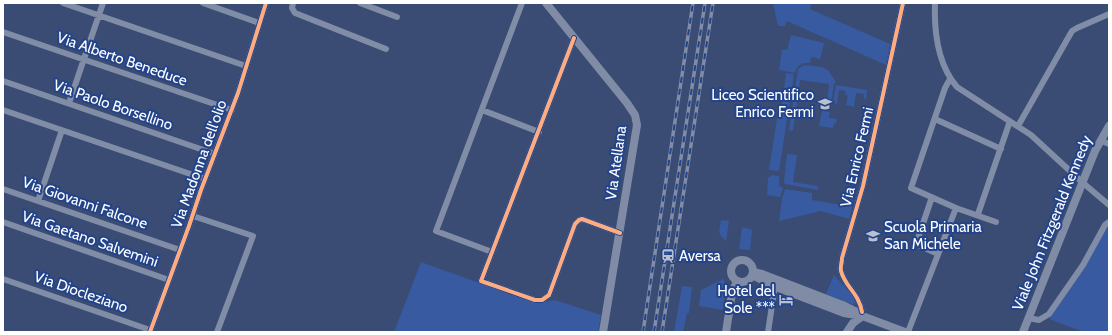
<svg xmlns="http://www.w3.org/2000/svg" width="1112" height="335" viewBox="0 0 1112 335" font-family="Cabin,sans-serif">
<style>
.green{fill:#375aa0}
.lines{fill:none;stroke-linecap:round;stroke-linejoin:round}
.minor{stroke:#818da7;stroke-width:6}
.major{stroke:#808ca5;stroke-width:8}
.rail-casing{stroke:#818da6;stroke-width:3.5}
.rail{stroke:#23448a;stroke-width:2;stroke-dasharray:6;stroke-linecap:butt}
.cycleway-casing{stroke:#23448a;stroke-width:6}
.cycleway{stroke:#ffac80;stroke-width:4}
.labels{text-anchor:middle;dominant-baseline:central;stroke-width:4;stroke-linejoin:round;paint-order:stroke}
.street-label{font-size:15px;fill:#fff;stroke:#23448a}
.poi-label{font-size:15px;fill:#fff;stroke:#23448a;text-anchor:end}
</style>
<rect width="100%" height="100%" fill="#3a4c73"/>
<!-- green -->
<path class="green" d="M773,3h38l-1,6 80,35 -4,21 -99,-44 -2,5h-7z
M791,35l33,8 -4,16 -9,-2 -1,6c-8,0 -13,1 -15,10l-16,-3 3,-21 5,1z
M804,65l18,2 6,3 8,12 -2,2 -3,19 -4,-1 2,-18 -29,-4 -7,51 -4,-1 9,-61z
M786,73l8,1 -15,97 -10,-1 8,-52h3z
M836,85l31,5 -1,10 -2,-2v-4l-8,-1 -2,14 -8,-2 2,-10h-3l1,-4 -7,-1 -2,14 -4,-1z
M822,111l8,1 -1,6 8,1 -1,5 -2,-1 -1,5 -14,-2z
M787,154l10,1 -4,27 25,4v4l-33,-6 -1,-3z
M772,175l7,1v10l4,2 -3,9 -13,-2 1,-17z
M852,186l5,1 -8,32 -28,-8 -42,10 3,-22 3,-10 27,4v7l35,6z
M721,220l8,1 -3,20c-9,-7 -7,-10 -5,-21z
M1109,225v107h-25l-35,-13z
M742,227l8,2 2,1 -2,20 -11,-1z
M421,262l111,40h12l11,-2 46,15 -3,17h-204z
M834,275l20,22 1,3 -1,5 -28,-11z
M723,279l3,5 -3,26 -24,-4 2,-16z
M682,286l10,1 -3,26h-2l-4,19h-9z"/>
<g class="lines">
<!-- minor -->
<path class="minor" d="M63,3l183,63
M203,3l56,20
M293,3l-1,5 3,5 91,36
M360,3l37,14
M935,3c-1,28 3,62 22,84l74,48 51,47 27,23
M3,32l229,78
M574,38l-93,243 54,19h7l7,-5 26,-71 4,-4 3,-1 38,14
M950,79l-5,9 -34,100 45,20 40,14
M3,81l212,73
M69,103l34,-100
M3,110l202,69
M482,110l57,22
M935,119l66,30
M1018,126l54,-95 5,-3 32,-14
M1100,140l9,4
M3,189l177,61
M932,197l-16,47 22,10
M38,201l24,-71
M978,214l32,-93
M193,216l60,20 -36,96
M3,222l166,58
M492,252l-56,-21 86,-228
M3,279l147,51
M862,312c-3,-19 -17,-25 -21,-41 -1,-4 1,-8 1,-13l21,-72 40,-183
M1028,318l11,2 10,-6 34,-49 22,-40 4,-3
M150,332l39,-106 12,-36 37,-97 28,-90
M768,332l6,-40 2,-5
M908,332l48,-124"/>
<!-- major -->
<path class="major" d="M546,3l81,100 8,12 2,10 -34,207
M731 271a11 11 0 1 1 22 0a11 11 0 1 1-22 0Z
M753,272l9,2 83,32 14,7
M752,275l24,12 68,26 12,2
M865,317l40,15
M726,332l6,-39 5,-12
M847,332l6,-9 7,-5
M1023,332l72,-181 14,-25"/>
<defs>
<path id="rail" d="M643,332l50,-329
M654,332l51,-329
M662,332l51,-329"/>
</defs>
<!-- rail casing -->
<use href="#rail" class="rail-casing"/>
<!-- rail -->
<use href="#rail" class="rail"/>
<defs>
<path id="cycleway" d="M574,38l-93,243 54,19h7l7,-5 26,-71 4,-4 3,-1 38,14
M862,312c-3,-19 -17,-25 -21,-41 -1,-4 1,-8 1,-13l21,-72 40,-183
M150,332l39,-106 12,-36 37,-97 28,-90"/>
</defs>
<!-- cycleway casing -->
<use href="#cycleway" class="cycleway-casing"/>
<!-- cycleway -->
<use href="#cycleway" class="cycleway"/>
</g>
<!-- icons -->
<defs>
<symbol id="school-bare" viewBox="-9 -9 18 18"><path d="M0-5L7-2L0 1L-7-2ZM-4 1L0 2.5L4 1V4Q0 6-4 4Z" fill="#bac0ce" stroke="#23448a" stroke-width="2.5" paint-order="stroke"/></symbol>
<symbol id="station-bare" viewBox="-9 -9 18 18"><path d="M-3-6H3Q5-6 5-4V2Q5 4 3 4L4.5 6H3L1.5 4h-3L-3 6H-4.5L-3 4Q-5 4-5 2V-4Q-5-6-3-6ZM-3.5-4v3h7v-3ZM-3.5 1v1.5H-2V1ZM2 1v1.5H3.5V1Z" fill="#bac0ce" stroke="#23448a" stroke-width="2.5" paint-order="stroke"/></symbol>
<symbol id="hotel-bare" viewBox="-9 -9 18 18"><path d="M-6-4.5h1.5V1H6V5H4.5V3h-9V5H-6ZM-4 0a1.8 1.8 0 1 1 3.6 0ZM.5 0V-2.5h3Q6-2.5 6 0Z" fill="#bac0ce" stroke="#23448a" stroke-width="2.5" paint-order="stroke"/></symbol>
</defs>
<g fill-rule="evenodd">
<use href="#school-bare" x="815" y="94" width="20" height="20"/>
<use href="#school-bare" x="863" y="226" width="20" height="20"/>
<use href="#station-bare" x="658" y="246" width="20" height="20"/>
<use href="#hotel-bare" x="776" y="290" width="20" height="20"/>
</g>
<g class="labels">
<!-- street labels -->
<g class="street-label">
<text transform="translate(122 59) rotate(19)">Via Alberto Beneduce</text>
<text transform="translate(113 105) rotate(19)">Via Paolo Borsellino</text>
<text transform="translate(857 157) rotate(-77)">Via Enrico Fermi</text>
<text transform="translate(616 163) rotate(-82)">Via Atellana</text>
<text transform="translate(199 164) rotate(-70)">Via Madonna dell'olio</text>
<text transform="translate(85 203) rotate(19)">Via Giovanni Falcone</text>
<text transform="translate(1052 223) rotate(-68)">Viale John Fitzgerald Kennedy</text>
<text transform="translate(90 239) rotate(19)">Via Gaetano Salvemini</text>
<text transform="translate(81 292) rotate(19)">Via Diocleziano</text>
</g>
<!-- poi labels -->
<g class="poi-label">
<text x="814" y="95">Liceo Scientifico<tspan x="814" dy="17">Enrico Fermi</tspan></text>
<text x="884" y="227" text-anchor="start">Scuola Primaria<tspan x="884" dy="17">San Michele</tspan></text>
<text x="679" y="256" text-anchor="start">Aversa</text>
<text x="775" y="291">Hotel del<tspan x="775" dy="17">Sole ***</tspan></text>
</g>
</g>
<!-- border -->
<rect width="1112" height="335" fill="none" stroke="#ffffff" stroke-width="8"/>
</svg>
